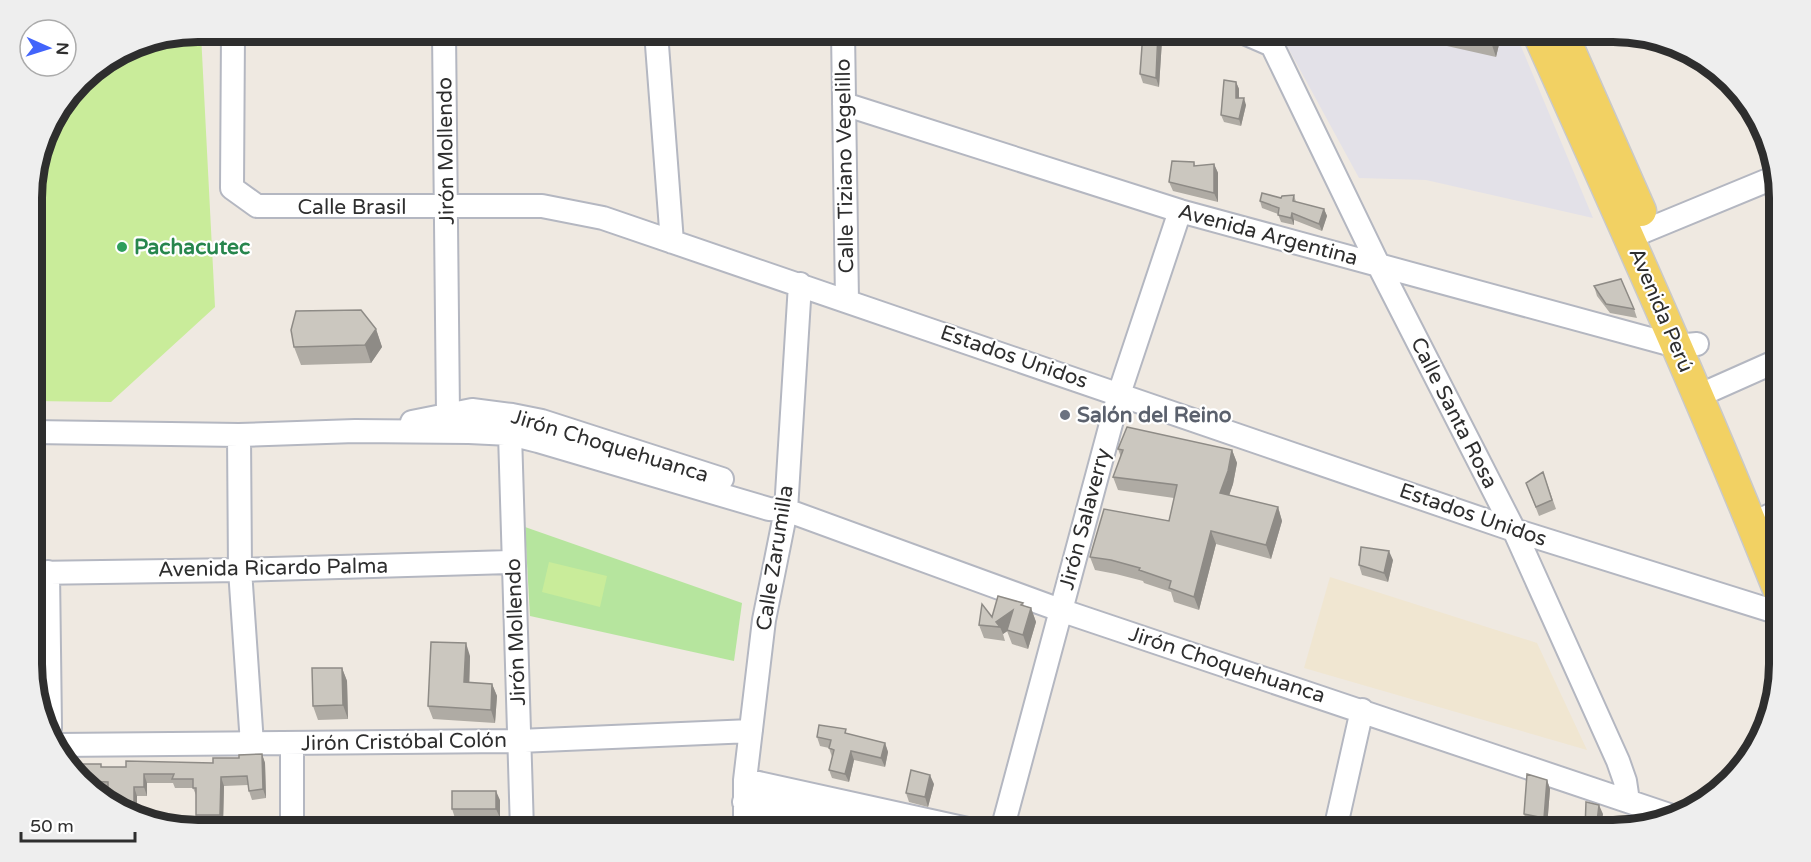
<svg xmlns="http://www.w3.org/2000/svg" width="1811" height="862" viewBox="0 0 1811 862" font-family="'Varela Round',sans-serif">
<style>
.industrial{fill:#e3e1e8}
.education{fill:#f0e6d1}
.green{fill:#b6e59e}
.pitch{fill:#c9ec9a}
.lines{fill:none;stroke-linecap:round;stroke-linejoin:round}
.minor-casing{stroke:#b4b7c1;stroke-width:26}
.major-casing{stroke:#c9c9c9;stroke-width:33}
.minor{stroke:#fff;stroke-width:22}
.major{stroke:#f2d163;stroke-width:30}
.wall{fill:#afaba4}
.shaded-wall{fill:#8e8b86}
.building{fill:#cbc7bf;stroke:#8e8b86;stroke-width:1.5}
.leisure-dot{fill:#2e9e5b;stroke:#fff;stroke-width:2}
.worship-dot{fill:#6b7280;stroke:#fff;stroke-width:2}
.labels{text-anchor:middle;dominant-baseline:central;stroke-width:4.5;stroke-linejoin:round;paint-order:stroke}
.street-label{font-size:21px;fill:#2e2e2e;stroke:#fff}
.leisure-label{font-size:21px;font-weight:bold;fill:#27864d;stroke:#fff;text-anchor:start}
.worship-label{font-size:21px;font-weight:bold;fill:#5b616d;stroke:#fff;text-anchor:start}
.rim{fill:none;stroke:#2e2e2e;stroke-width:8}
</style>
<rect width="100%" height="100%" fill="#efe9e1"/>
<!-- industrial -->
<path class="industrial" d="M1287,32h228l78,186 -167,-38 -67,-2 -73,-134z"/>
<!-- education -->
<path class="education" d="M1330,577l207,66 50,107 -283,-82z"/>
<!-- green -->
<path class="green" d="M525,527l217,76 -8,58 -204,-45z"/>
<!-- pitch -->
<path class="pitch" d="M201,34l14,273 -104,95 -79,-1v-215l17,-62 39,-51 46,-29 42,-8z
M549,562l58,14 -7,31 -58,-15z"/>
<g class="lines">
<defs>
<path id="minor" d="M233,32l-1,156 25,18h285l61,12 911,312 265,83
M444,32l4,382
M656,32l16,210
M843,32l4,269
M1242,32l30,13
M1274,32l-2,13 106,219 136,266 104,231 7,20 3,20
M844,104l336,107 496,135 21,-2
M1630,237l148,-61
M1698,396l81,-36
M412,422l60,-12 40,5 30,6 180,58
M32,432l207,3 116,-4 114,1 41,2 28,7 231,68 17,1 274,100 609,205
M510,434l12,396
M239,435l1,135 12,174
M1752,524l27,-13
M48,572l2,156
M33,573l207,-3 273,-8
M292,743v87
M57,745l462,-4 232,-10
M745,780l227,50
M744,802l137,28
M745,830v-50l19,-160 22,-110 14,-226
M1002,830l117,-436 61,-183
M1335,830l27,-120"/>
<path id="major" d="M1537,32c83,185 167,371 242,560
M1562,32l79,179"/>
</defs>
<!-- minor casing -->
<use href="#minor" class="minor-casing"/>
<!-- major casing -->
<use href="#major" class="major-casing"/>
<!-- minor -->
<use href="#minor" class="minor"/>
<!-- major -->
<use href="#major" class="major"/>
</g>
<!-- wall -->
<path class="wall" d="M1159,32l3,8 -3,47 -16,-4 -3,-9z
M1397,32h105l-6,25 -98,-22z
M1236,82l3,7v9l7,7 -5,21 -17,-4 -3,-7z
M1194,162l1,4 19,-2 4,9v29l-45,-11 -4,-9z
M1294,195l2,7 28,7 3,7 -5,15 -28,-11v5l-13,-3 -3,-8 -16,-6 -2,-7z
M1594,286l40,23 3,9 -27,-5 -13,-17z
M376,329l6,18 -11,16 -70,2 -7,-18z
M1118,449l114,1 5,13 -4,21 -4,12 49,11 4,14 -11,38 -55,-15 -17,66 -25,-8 -3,-10 -27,-9 -1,-2 -27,-7 -21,-4 -5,-13 79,-36 5,-23 -56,-8 -5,-13 8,-20z
M1543,472l13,37 -17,7 -13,-33z
M1393,560l-5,22 -26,-7 -3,-10z
M1023,603l1,3 7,2 5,14 -8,27 -16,-5 -5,-13 -4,3 2,7 -21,-3 -5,-13 13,-8z
M470,656l-1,27 23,1 5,12 -2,27 -62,-4 -5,-13z
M342,668l5,13 1,38 -30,1 -5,-14z
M848,734l37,9 3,9 -3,15 -31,-7 -5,22 -17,-4 -3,-8 3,-13 -3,-9 -9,-2 -3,-9z
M262,754l3,9 1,35 -14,2 -3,-9 -1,-6 -24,1 -1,38h-23l-4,-9v-20l-3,-7h-18l-2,-5h-26v13h-10v21h-4l-25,-19v-7h-10l-22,-17 26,-7h24l87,-4z
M1547,780l3,9 -3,38 -20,-4 -3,-9z
M934,784l-6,23 -19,-5 -3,-9z
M500,800v18h-45l-3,-9z"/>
<!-- shaded-wall -->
<path class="shaded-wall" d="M1159,32l3,8 -3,47 -3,-9z
M1491,32h11l-6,25 -6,-18z
M1236,82l3,7v16l-3,-7z
M1244,98l2,7 -5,21 -2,-7z
M1214,164l4,9v29l-4,-9z
M1324,209l3,7 -5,15 -3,-7z
M1292,213l2,7v5l-3,-7z
M376,329l6,18 -11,16 -6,-18z
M1232,450l5,13 -4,21 -8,23 -5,-14z
M1278,507l4,14 -11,38 -5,-14z
M1211,531l5,13 -17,66 -5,-13z
M1389,551l4,9 -5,22 -4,-9z
M1031,608l5,14 -8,27 -5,-14z
M1013,610l5,14 -15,10 -3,-7 -4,-5z
M466,643l4,13 -1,39 -5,-13z
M342,668l5,13 1,38 -5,-14z
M492,684l5,12 -2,27 -4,-13z
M885,743l3,9 -3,15 -4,-9z
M851,751l3,9 -5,22 -4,-8z
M262,754l3,9 1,35 -3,-9z
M144,774l3,9v13l-3,-9z
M930,775l4,9 -6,23 -3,-10z
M221,777l3,9 -1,38 -3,-9z
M1547,780l3,9 -3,38 -3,-9z
M134,787l3,9v21l-3,-9z
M496,791l4,9v18l-4,-9z
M1599,805l4,9 -2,16h-5z"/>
<!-- building -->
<path class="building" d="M1143,32h15l-2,46 -16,-4z
M1455,32h36l-1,7z
M1224,80l12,2v16h8l-5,21 -18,-4z
M1172,161l22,1v4l20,-2v29l-45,-11z
M1262,193l19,5 1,-2 12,-1 -1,6 31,8 -5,15 -27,-11 -1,5 -13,-3 1,-7 -19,-7z
M1621,279l13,30 -28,-5 -12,-18z
M361,310l15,19 -11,16 -71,2 -3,-17 5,-19z
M1127,427l105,23 -4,21 -8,22 58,14 -12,38 -55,-14 -17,66 -25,-9 2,-7 -32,-11 1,-2 -29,-8 -21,-3 14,-48 65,12 8,-36 -64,-8 10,-27 -5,-1z
M1543,472l9,28 -16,7 -10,-24z
M1361,547l28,4 -5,22 -25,-8z
M998,596l25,7 -2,2 10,3 -8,27 -16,-5 6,-20 -17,12 4,5 -21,-2 3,-21 10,13z
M431,642l35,1 -2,39 28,2 -1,26 -63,-4z
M312,668h30l1,37 -30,1z
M819,725l27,4 -1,4 40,10 -4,15 -30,-7 -6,23 -16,-4 5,-20 -5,-2 2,-8 -14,-3z
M262,754l1,35 -14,2 -2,-15 -26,1 -1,38h-24v-27h-3v-9h-21l2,-5h-30v13h-10v21h-13l-13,-10v-16l-22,-1 -10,-7 1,-10h24v3h25v-6l87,2v-5h26v-3z
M911,770l19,5 -5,22 -19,-4z
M1527,774l20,6 -3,38 -20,-4z
M452,791h44v18h-44z
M1586,802l13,3 -3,25 -11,-1z
M1243,820l40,10h-42z
M226,821h23v3l21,-1v7h-43z"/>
<!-- markers -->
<circle class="leisure-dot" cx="122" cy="247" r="6"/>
<circle class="worship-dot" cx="1065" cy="415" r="6"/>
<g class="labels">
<!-- street labels -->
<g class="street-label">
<text transform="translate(446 151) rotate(-91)">Jirón Mollendo</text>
<text transform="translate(845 166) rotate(-91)">Calle Tiziano Vegelillo</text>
<text x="352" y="207">Calle Brasil</text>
<text transform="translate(1268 235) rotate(15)">Avenida Argentina</text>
<text transform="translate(1661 310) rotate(67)">Avenida Perú</text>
<text transform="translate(1014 357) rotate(19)">Estados Unidos</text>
<text transform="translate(1454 413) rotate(63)">Calle Santa Rosa</text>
<text transform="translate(610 446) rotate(17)">Jirón Choquehuanca</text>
<text transform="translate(1473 515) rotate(19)">Estados Unidos</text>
<text transform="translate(1085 519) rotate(-75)">Jirón Salaverry</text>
<text transform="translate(775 558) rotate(-81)">Calle Zarumilla</text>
<text transform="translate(273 568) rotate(-1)">Avenida Ricardo Palma</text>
<text transform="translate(516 632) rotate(-92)">Jirón Mollendo</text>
<text transform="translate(1227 665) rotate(18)">Jirón Choquehuanca</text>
<text transform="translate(404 742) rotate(-1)">Jirón Cristóbal Colón</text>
</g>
<!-- leisure labels -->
<g class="leisure-label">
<text x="134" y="247">Pachacutec</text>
</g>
<!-- worship labels -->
<g class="worship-label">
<text x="1077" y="415">Salón del Reino</text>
</g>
</g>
<!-- crop -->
<path d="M0 0H1811V862H0ZM198 42H1613A156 156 0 0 1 1769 198V664A156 156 0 0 1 1613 820H198A156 156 0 0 1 42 664V198A156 156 0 0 1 198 42Z" fill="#eee" fill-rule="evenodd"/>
<path class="rim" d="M198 42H1613A156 156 0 0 1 1769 198V664A156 156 0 0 1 1613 820H198A156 156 0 0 1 42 664V198A156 156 0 0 1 198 42Z"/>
<!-- north arrow -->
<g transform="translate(48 48) rotate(93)"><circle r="28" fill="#ffffff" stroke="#ababab" stroke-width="1.5"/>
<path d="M0-4.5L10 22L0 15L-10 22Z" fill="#4264fb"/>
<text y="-9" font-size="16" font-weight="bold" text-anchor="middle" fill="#2e2e2e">N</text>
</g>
<!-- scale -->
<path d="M21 832v9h114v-9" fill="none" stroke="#2e2e2e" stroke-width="3"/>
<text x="30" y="832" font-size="18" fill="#2e2e2e" stroke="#ffffff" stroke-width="4.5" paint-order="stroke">50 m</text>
</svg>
